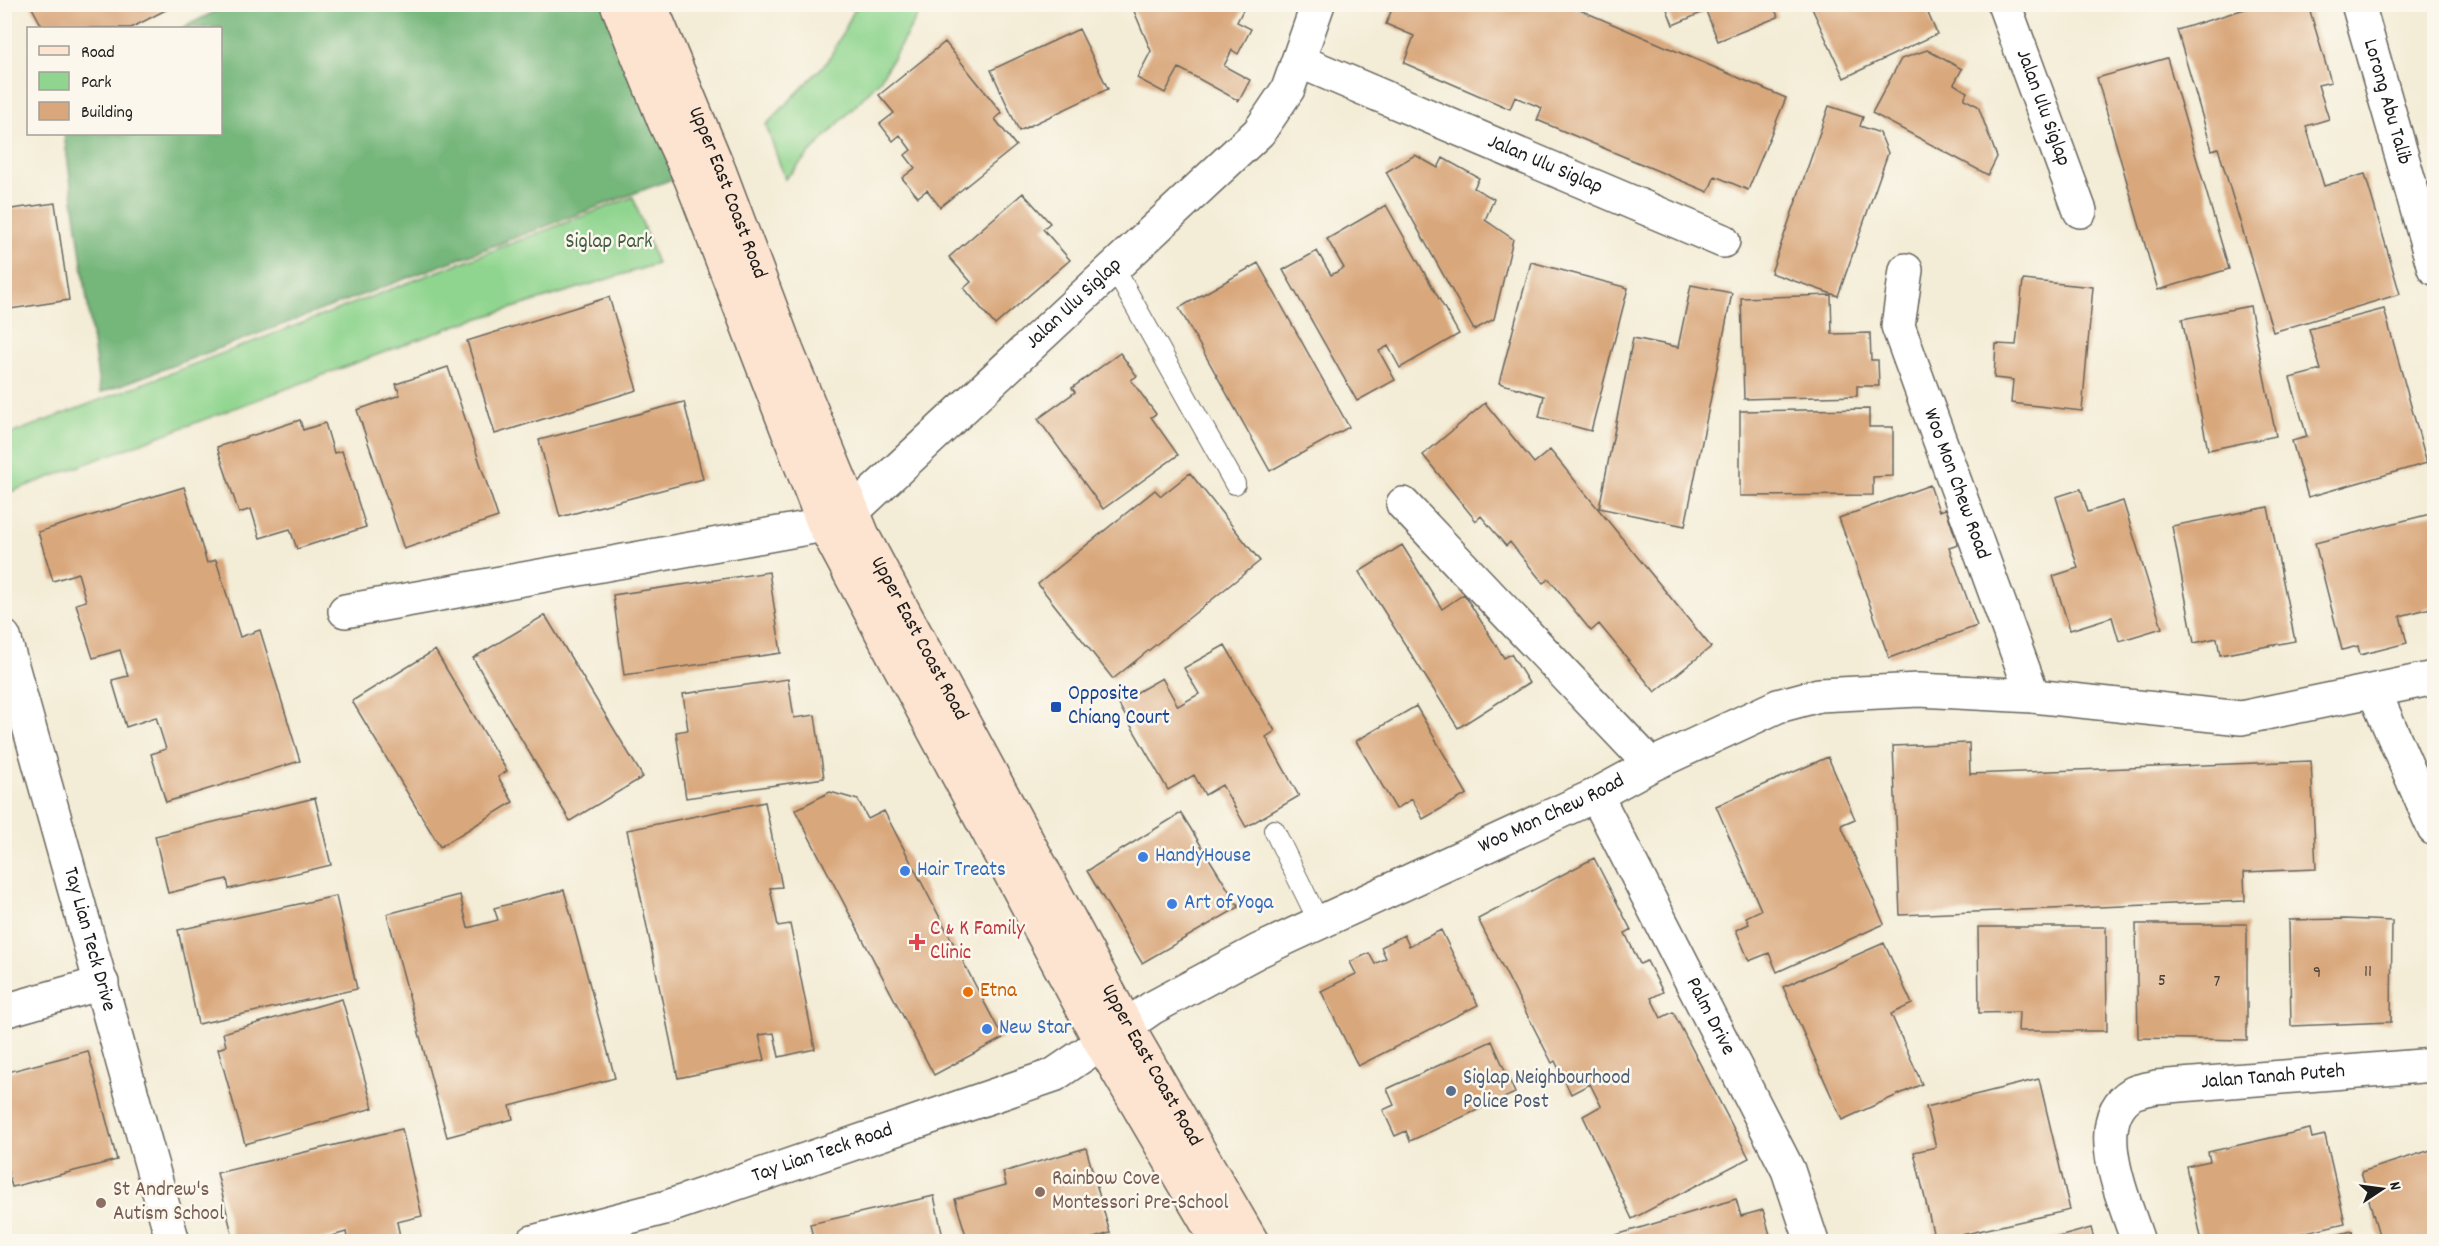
<svg xmlns="http://www.w3.org/2000/svg" width="2439" height="1246" viewBox="0 0 2439 1246" font-family="Dekko,sans-serif">
<style>
.green{fill:#90d58f;stroke:#567856;stroke-width:1.5}
.forest{fill:#74b67a;stroke:#48694b;stroke-width:1.5}
.building{fill:#d9a77b}
.lines{fill:none;stroke-linecap:round;stroke-linejoin:round}
.service-casing{stroke:#67655d;stroke-width:22}
.minor-casing{stroke:#67655d;stroke-width:36}
.tertiary-casing{stroke:#67655d;stroke-width:36}
.secondary-casing{stroke:#67655d;stroke-width:36}
.service{stroke:#fff;stroke-width:20}
.minor{stroke:#fff;stroke-width:33}
.tertiary{stroke:#fff;stroke-width:33}
.secondary{stroke:#fde4d0;stroke-width:33}
.transit-dot{fill:#1a4fb4;stroke:#fbf7ec;stroke-width:2}
.shop-dot{fill:#3f7fe0;stroke:#fbf7ec;stroke-width:2}
.health-dot{fill:#e0444e;stroke:#fbf7ec;stroke-width:2}
.food-dot{fill:#e8710a;stroke:#fbf7ec;stroke-width:2}
.service-dot{fill:#5c6f8a;stroke:#fbf7ec;stroke-width:2}
.education-dot{fill:#8d6e63;stroke:#fbf7ec;stroke-width:2}
.labels{text-anchor:middle;dominant-baseline:central;stroke-width:5;stroke-linejoin:round;paint-order:stroke}
.number-label{font-size:18px;fill:#4b3f34}
.street-label{font-size:21px;fill:#1c1c1c;stroke:#fbf7ec}
.park-label{font-size:21px;fill:#455d44;stroke:#fbf7ec}
.transit-label{font-size:21px;fill:#164399;stroke:#fbf7ec;text-anchor:start}
.shop-label{font-size:21px;fill:#366cbe;stroke:#fbf7ec;text-anchor:start}
.health-label{font-size:21px;fill:#be3a42;stroke:#fbf7ec;text-anchor:start}
.food-label{font-size:21px;fill:#c56008;stroke:#fbf7ec;text-anchor:start}
.service-label{font-size:21px;fill:#4e5e75;stroke:#fbf7ec;text-anchor:start}
.education-label{font-size:21px;fill:#785e54;stroke:#fbf7ec;text-anchor:start}
</style>
<rect width="100%" height="100%" fill="#fbf7ec"/>
<filter id="ink" filterUnits="userSpaceOnUse"><feTurbulence type="fractalNoise" baseFrequency=".0167" numOctaves="2"/><feDisplacementMap in="SourceGraphic" scale="12" xChannelSelector="R" yChannelSelector="G"/><feConvolveMatrix kernelMatrix="1 2 1 2 8 2 1 2 1" color-interpolation-filters="sRGB"/></filter>
<filter id="wash" filterUnits="userSpaceOnUse"><feTurbulence type="fractalNoise" baseFrequency=".008" numOctaves="4" result="noise"/><feDisplacementMap in="SourceGraphic" scale="24" xChannelSelector="R" yChannelSelector="G"/><feGaussianBlur stdDeviation="1.35" result="paint"/><feColorMatrix in="noise" values="0 0 0 0 0 0 0 0 0 0 0 0 0 0 0 0 0 1.4 0 .05"/><feComposite in="paint" operator="in"/></filter>
<g filter="url(#wash)">
<rect width="100%" height="100%" fill="#f3ecd6"/>
<!-- green -->
<path class="green" d="M857,5h67l-44,75 -95,99 -19,-54 62,-64z
M633,197l24,67 -200,61 -452,169v-58z"/>
<!-- forest -->
<path class="forest" d="M228,5h384l71,170 -583,218 -36,-259h156v-106h-38z"/>
<g id="blocks">
<!-- building -->
<path class="building" d="M30,4h147l-46,24h-88z
M1131,4h115l-9,18 14,7 -13,25 -6,-4 -8,16 26,14 -11,21 -60,-33 -14,25 -28,-15 14,-27z
M1394,4h172l220,94 -38,92 -33,-14 -7,16 -171,-72 5,-12 -27,-11 -5,12 -106,-46 10,-27 -28,-12z
M1665,4h108l5,13 -60,24 -12,-30 -33,14z
M1810,4h114l13,30 -93,44z
M2261,4h47l23,78 -13,3 11,34 -23,7 18,60 41,-12 35,120 -127,38 -55,-184 -6,2 -35,-120z
M1079,29l29,60 -89,42 -28,-61z
M945,42l57,71 -7,6 21,27 -76,61 -13,-17 -9,7 -16,-19 13,-10 -10,-13 6,-5 -11,-15 -7,6 -13,-17 14,-11 -15,-18z
M1927,50l35,19 -8,15 13,8 -3,7 14,7 19,51 -9,18 -116,-62 29,-54z
M2167,58l62,211 -71,21 -61,-212z
M1829,106l34,11 -3,9 20,7 8,20 -50,143 -67,-23z
M1415,155l23,13 5,-10 36,20 -5,10 20,11 -9,21 28,19 -19,80 -20,11 -88,-158z
M1023,193l27,30 -7,6 27,31 -75,65 -31,-37 7,-6 -22,-25z
M55,203l14,97 -65,10v-100z
M1386,205l73,129 -59,34 -12,-22 -9,5 16,29 -38,21 -74,-131 34,-19 14,24 13,-7 -17,-29z
M1531,262l97,26 -37,143 -52,-14 5,-21 -45,-13z
M1258,263l91,164 -79,44 -91,-163z
M2023,280l70,7 -11,124 -71,-8 2,-23 -19,-2 2,-34 20,1z
M1691,285l41,8 -47,233 -86,-18 34,-170 45,9z
M1831,295l1,39 38,-1 1,27h7l1,26h-22v10l-113,3 -3,-101z
M609,297l28,93 -142,44 -28,-93z
M2250,306l26,130 -68,14 -26,-131z
M2384,309l43,154 -119,34 -16,-56 15,-4 -17,-59 31,-8 -12,-41z
M1120,353l17,23 -6,4 25,34 -5,3 27,38 -75,54 -65,-90 37,-27 -3,-4z
M448,367l50,150 -94,32 -47,-139 43,-15 -4,-11z
M684,402l19,77 -143,38 -21,-77z
M1485,403l49,60 16,-13 161,197 -56,45 -56,-68 -8,7 -42,-52 -6,4 -33,-41 -4,4 -25,-30 -5,5 -53,-66z
M1869,409v18h24v49l-20,1v18l-133,1v-85z
M300,420l3,10 22,-7 9,30 8,-2 24,76 -69,22 -7,-20 -30,9 -9,-29 -12,4 -22,-66z
M1190,473l70,88 -147,118 -75,-95 117,-94 6,6z
M1930,485l9,26 7,-2 12,36 -9,3 28,78 -88,32 -50,-140z
M184,487l23,76 9,-3 24,77 20,-7 40,131 -134,41 -15,-48 15,-5 -10,-32 -30,10 -14,-47 16,-4 -8,-26 -27,8 -17,-54 10,-3 -8,-28 -25,8 -15,-49z
M2081,489l7,23 35,-11 39,127 -43,13 -7,-24 -42,13 -17,-54 25,-8 -22,-71z
M2268,507l27,134 -75,14 -3,-17 -23,5 -22,-117z
M2434,513v106l-3,-11 -31,8 7,27 -47,12 -2,-9 -16,4 -27,-107z
M1402,545l40,64 22,-15 40,64 7,-4 18,29 -71,45 -99,-156z
M769,572l12,81 -157,22 -11,-80z
M545,615l98,162 -73,44 -97,-163z
M1225,645l50,86 -9,6 33,59 -53,31 -24,-42 -17,10 -11,-20 -26,15 -50,-87 44,-25 16,28 21,-12 -15,-26z
M435,650l72,121 -9,6 15,25 -73,45 -88,-146z
M788,679l6,39 21,-3 9,63 -138,20 -10,-66 12,-2 -5,-36z
M1416,706l51,88 -44,25 -11,-20 -16,10 -40,-68z
M1969,743l1,31 341,-13 5,108 -72,3 1,29 -345,14 -7,-169z
M1828,757l27,62 -14,6 43,99 -107,48 -8,-19 -20,8 -13,-31 13,-6 -3,-7 15,-7 -45,-104z
M830,792l28,8 10,19 16,-8 119,227 -69,37 -139,-265z
M315,798l16,67 -102,24 -2,-10 -59,14 -13,-57z
M765,802l17,85 -12,1 8,38 12,-2 25,125 -36,8 -5,-24 -15,2 6,25 -87,18 -51,-248z
M1181,813l58,94 -97,56 -55,-92z
M1594,858l37,72 -6,3 15,31 7,-3 16,31 -12,6 10,20 12,-6 76,146 -117,61 -49,-103 18,-10 -11,-22 -19,10 -16,-33 -3,2 -74,-144z
M564,890l51,188 -105,28 3,13 -66,18 -60,-223 73,-19 8,33 30,-8 -4,-12z
M336,896l21,93 -159,35 -20,-94z
M2344,919l48,2 -1,101 -100,4 -2,-106z
M2136,924h111v116l-109,-2z
M1978,927h128l1,104h-89l1,-19 -40,1z
M1441,930l37,75 -120,61 -37,-75 35,-17 -6,-12 19,-9 6,11 11,-6 -5,-11 23,-12 5,11z
M1884,943l28,61 -21,10 31,70 -80,36 -59,-133z
M342,999l31,109 -128,36 -27,-95 8,-3 -3,-13z
M1492,1041l23,52 -105,48 -4,-10 -11,5 -12,-26 11,-5 -7,-16z
M88,1051l29,109 -105,27 -8,-29v-85z
M2039,1079l31,131 -135,31 -21,-89 22,-5 -10,-40z
M402,1129l20,87 -25,6 4,19 -53,1 -2,-10 -34,10h-78l-17,-69z
M2310,1129l2,9 13,-3 20,88 -81,19h-62l-16,-76 24,-5 -2,-9z
M1086,1148l24,85 -29,9h-113l-13,-43 51,-14 -3,-13z
M2434,1149v93h-53l-20,-70z
M934,1196l10,46h-130l-4,-18z
M1736,1199l5,17 22,-6 9,32h-165l-1,-4z
M2091,1228l4,14h-51v-1z
M2352,1231l2,11h-42v-1z"/>
</g>
</g>
<g filter="url(#ink)">
<use href="#blocks" fill-opacity="0" stroke="#67655d" stroke-width="1.5"/>
<g class="lines">
<defs>
<path id="service" d="M1114,268l121,216
M1274,830l45,92"/>
<g id="minor">
<path id="s1" d="M2004,4l76,207"/>
<path id="s2" d="M2358,4l76,264"/>
<path id="s3" d="M1299,61l424,180"/>
<path id="s4" d="M1906,270l-8,56 135,370"/>
<path d="M1403,504l248,261"/>
<path id="s5" d="M345,611l479,-86 28,-13 407,-380 29,-43 30,-85"/>
<path id="s6" d="M4,637l169,605"/>
<path d="M2374,691l60,138"/>
<path id="s7" d="M1596,795l192,375 24,72"/>
<path d="M4,1011l98,-28"/>
<path id="s8" d="M533,1242l131,-34 390,-133 47,-32"/>
<path id="s9" d="M2138,1242c-12,-39 -52,-122 -5,-149 7,-3 16,-4 23,-6l278,-22"/>
</g>
<g id="tertiary">
<path id="s10" d="M1103,1042l49,-34 106,-57 338,-156 55,-30 127,-59 41,-11 100,-5 114,6 208,22 193,-40"/>
</g>
<g id="secondary">
<path d="M617,4l48,119 26,56 133,346 277,518 117,199"/>
<path id="s11" d="M650,4l69,166 68,181 77,187 263,488 125,216"/>
</g>
</defs>
<!-- service casing -->
<use href="#service" class="service-casing"/>
<!-- minor casing -->
<use href="#minor" class="minor-casing"/>
<!-- tertiary casing -->
<use href="#tertiary" class="tertiary-casing"/>
<!-- secondary casing -->
<use href="#secondary" class="secondary-casing"/>
<!-- service -->
<use href="#service" class="service"/>
<!-- minor -->
<use href="#minor" class="minor"/>
<!-- tertiary -->
<use href="#tertiary" class="tertiary"/>
<!-- secondary -->
<use href="#secondary" class="secondary"/>
</g>
</g>
<!-- markers -->
<rect class="transit-dot" x="1050" y="701" width="12" height="12" rx="3"/>
<g class="shop-dot">
<circle cx="1143" cy="857" r="6"/>
<circle cx="905" cy="871" r="6"/>
<circle cx="1172" cy="904" r="6"/>
<circle cx="987" cy="1029" r="6"/>
</g>
<path class="health-dot" d="M914 933h6v6h6v6h-6v6h-6v-6h-6v-6h6z"/>
<circle class="food-dot" cx="968" cy="992" r="6"/>
<circle class="service-dot" cx="1451" cy="1091" r="6"/>
<g class="education-dot">
<circle cx="1040" cy="1192" r="6"/>
<circle cx="101" cy="1203" r="6"/>
</g>
<g class="labels">
<!-- number labels -->
<g class="number-label">
<text x="2368" y="972">11</text>
<text x="2317" y="973">9</text>
<text x="2162" y="981">5</text>
<text x="2217" y="982">7</text>
</g>
<!-- street labels -->
<g class="street-label">
<text stroke="none"><textPath href="#s2" startOffset="102">Lorong Abu Talib</textPath></text>
<text stroke="none"><textPath href="#s1" startOffset="111">Jalan Ulu Siglap</textPath></text>
<text stroke="none"><textPath href="#s3" startOffset="267">Jalan Ulu Siglap</textPath></text>
<text stroke="none"><textPath href="#s11" startOffset="204">Upper East Coast Road</textPath></text>
<text stroke="none"><textPath href="#s5" startOffset="822">Jalan Ulu Siglap</textPath></text>
<text stroke="none"><textPath href="#s4" startOffset="225">Woo Mon Chew Road</textPath></text>
<text stroke="none"><textPath href="#s11" startOffset="690">Upper East Coast Road</textPath></text>
<text stroke="none"><textPath href="#s10" startOffset="504">Woo Mon Chew Road</textPath></text>
<text stroke="none"><textPath href="#s6" startOffset="314">Tay Lian Teck Drive</textPath></text>
<text stroke="none"><textPath href="#s7" startOffset="249">Palm Drive</textPath></text>
<text stroke="none"><textPath href="#s11" startOffset="1176">Upper East Coast Road</textPath></text>
<text stroke="none"><textPath href="#s9" startOffset="302">Jalan Tanah Puteh</textPath></text>
<text stroke="none"><textPath href="#s8" startOffset="303">Tay Lian Teck Road</textPath></text>
</g>
<!-- park labels -->
<g class="park-label">
<text x="609" y="243">Siglap Park</text>
</g>
<!-- transit labels -->
<g class="transit-label">
<text x="1068" y="695">Opposite<tspan x="1068" dy="24">Chiang Court</tspan></text>
</g>
<!-- shop labels -->
<g class="shop-label">
<text x="1155" y="857">HandyHouse</text>
<text x="917" y="871">Hair Treats</text>
<text x="1184" y="904">Art of Yoga</text>
<text x="999" y="1029">New Star</text>
</g>
<!-- health labels -->
<g class="health-label">
<text x="930" y="930">C &amp; K Family<tspan x="930" dy="24">Clinic</tspan></text>
</g>
<!-- food labels -->
<g class="food-label">
<text x="980" y="992">Etna</text>
</g>
<!-- service labels -->
<g class="service-label">
<text x="1463" y="1079">Siglap Neighbourhood<tspan x="1463" dy="24">Police Post</tspan></text>
</g>
<!-- education labels -->
<g class="education-label">
<text x="1052" y="1180">Rainbow Cove<tspan x="1052" dy="24">Montessori Pre-School</tspan></text>
<text x="113" y="1191">St Andrew's<tspan x="113" dy="24">Autism School</tspan></text>
</g>
</g>
<!-- margin -->
<rect width="2439" height="1246" fill="none" stroke="#fbf7ec" stroke-width="24"/>
<!-- legend -->
<rect x="27" y="27" width="195" height="108" fill="#fbf7ec" stroke="#a29f99" stroke-width="1.5"/>
<rect x="39" y="46" width="30" height="9" fill="#fde4d0" stroke="#a29f99" stroke-width="1.5"/>
<text x="81" y="57" font-size="18" fill="#1c1c1c">Road</text>
<rect x="39" y="72" width="30" height="18" fill="#90d58f" stroke="#a29f99" stroke-width="1.5"/>
<text x="81" y="87" font-size="18" fill="#1c1c1c">Park</text>
<rect x="39" y="102" width="30" height="18" fill="#d9a77b" stroke="#a29f99" stroke-width="1.5"/>
<text x="81" y="117" font-size="18" fill="#1c1c1c">Building</text>
<!-- north arrow -->
<g transform="translate(2382 1189) rotate(77)" stroke="#fbf7ec" stroke-width="4.5" paint-order="stroke">
<path d="M0-4.5L10 22L0 15L-10 22Z" fill="#1c1c1c"/>
<text y="-9" font-size="16" font-weight="bold" text-anchor="middle" fill="#1c1c1c">N</text>
</g>
</svg>
